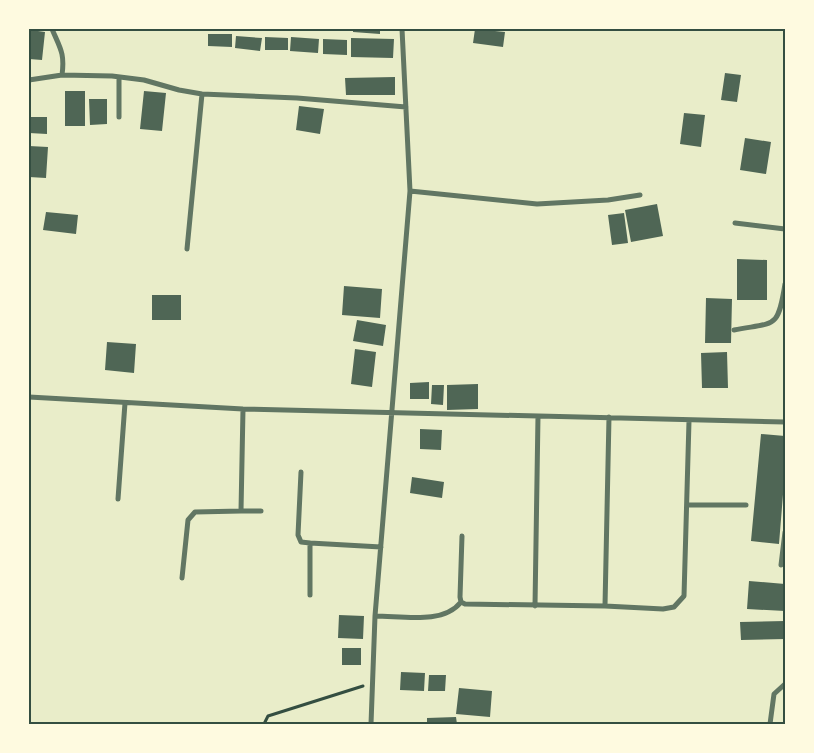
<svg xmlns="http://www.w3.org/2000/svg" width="814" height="753" viewBox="0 0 814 753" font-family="'Source Sans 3',sans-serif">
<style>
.building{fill:#4f6655}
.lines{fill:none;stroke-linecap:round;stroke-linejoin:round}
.path{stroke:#344e41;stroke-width:3}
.minor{stroke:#617663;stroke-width:5}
.neatline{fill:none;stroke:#344e41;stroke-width:2}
</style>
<rect width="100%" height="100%" fill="#e9edc9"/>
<!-- building -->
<path class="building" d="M353,29h27v5l-27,-2z
M475,29l30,3 -2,15 -30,-4z
M31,30l14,2 -3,28 -13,-1z
M208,34h24v13l-24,-1z
M236,36l26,2 -2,13 -25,-3z
M265,37l23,1v12h-23z
M291,37l28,2 -1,14 -28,-2z
M351,38l43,1 -1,19 -42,-1z
M323,39l24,1v15l-24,-1z
M725,73l16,2 -4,27 -16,-2z
M395,77v18h-49l-1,-17z
M65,91h20v35h-20z
M144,91l22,2 -4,38 -22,-2z
M89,99h18v25l-17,1z
M299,106l25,3 -4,25 -24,-4z
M684,113l21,2 -4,32 -21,-3z
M29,117h18v17l-18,-1z
M745,138l26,4 -5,32 -26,-4z
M29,146l19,1 -2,31 -17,-1z
M657,204l6,32 -32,6 -6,-32z
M46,212l32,3 -2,19 -33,-4z
M624,213l4,30 -16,2 -4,-30z
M737,259l30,1v40h-30z
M344,286l38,3 -2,29 -38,-3z
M152,295h29v25h-29z
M706,298l26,1 -1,44h-26z
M357,320l29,5 -3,21 -30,-5z
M107,342l29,2 -2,29 -29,-3z
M355,349l21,3 -4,35 -21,-3z
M727,352l1,36h-26l-1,-35z
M429,382v17h-19v-16z
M478,384v25l-31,1v-25z
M432,385h12l-1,20 -12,-1z
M420,429l22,1 -1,20 -21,-1z
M761,434l24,2v34l-6,74 -28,-3z
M412,477l32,5 -2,16 -32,-5z
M749,581l36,3v27l-38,-2z
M339,615l25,1 -1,23 -25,-1z
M785,621v18l-44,1 -1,-18z
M342,648h19v17h-19z
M401,672l24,1 -1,18 -24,-1z
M429,675h17l-1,16h-17z
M459,688l33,3 -2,26 -34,-3z
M456,717l1,7h-30v-6z"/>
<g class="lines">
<!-- path -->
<path class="path" d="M264,724l4,-8 95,-30"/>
<!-- minor -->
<path class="minor" d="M52,29c8,19 13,24 10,46
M119,77v40
M29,80l33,-5 50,1 32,4 35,10 23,4 95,4 109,9
M410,191l127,13 71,-4 32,-5
M735,223l50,6
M187,249l15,-155
M734,330c41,-8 44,0 51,-46
M29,397l214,12 542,13
M301,472l-3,63 3,7 9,1
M118,499l7,-96
M687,505h59
M241,511h20
M462,536l-2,61 1,5 4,2 140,2 58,3 11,-2 10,-11 5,-175
M781,565l4,-33
M182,578l6,-58 7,-8 46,-1 2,-102
M310,595v-52l71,4
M535,606l3,-190
M605,606l4,-189
M375,616c27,0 68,9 86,-14
M371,724l4,-108 35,-425 -8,-162
M770,724l4,-30 11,-10"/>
</g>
<!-- border -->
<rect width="814" height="753" fill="none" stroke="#fefae0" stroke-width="60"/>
<rect x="30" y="30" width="754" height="693" class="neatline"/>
</svg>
